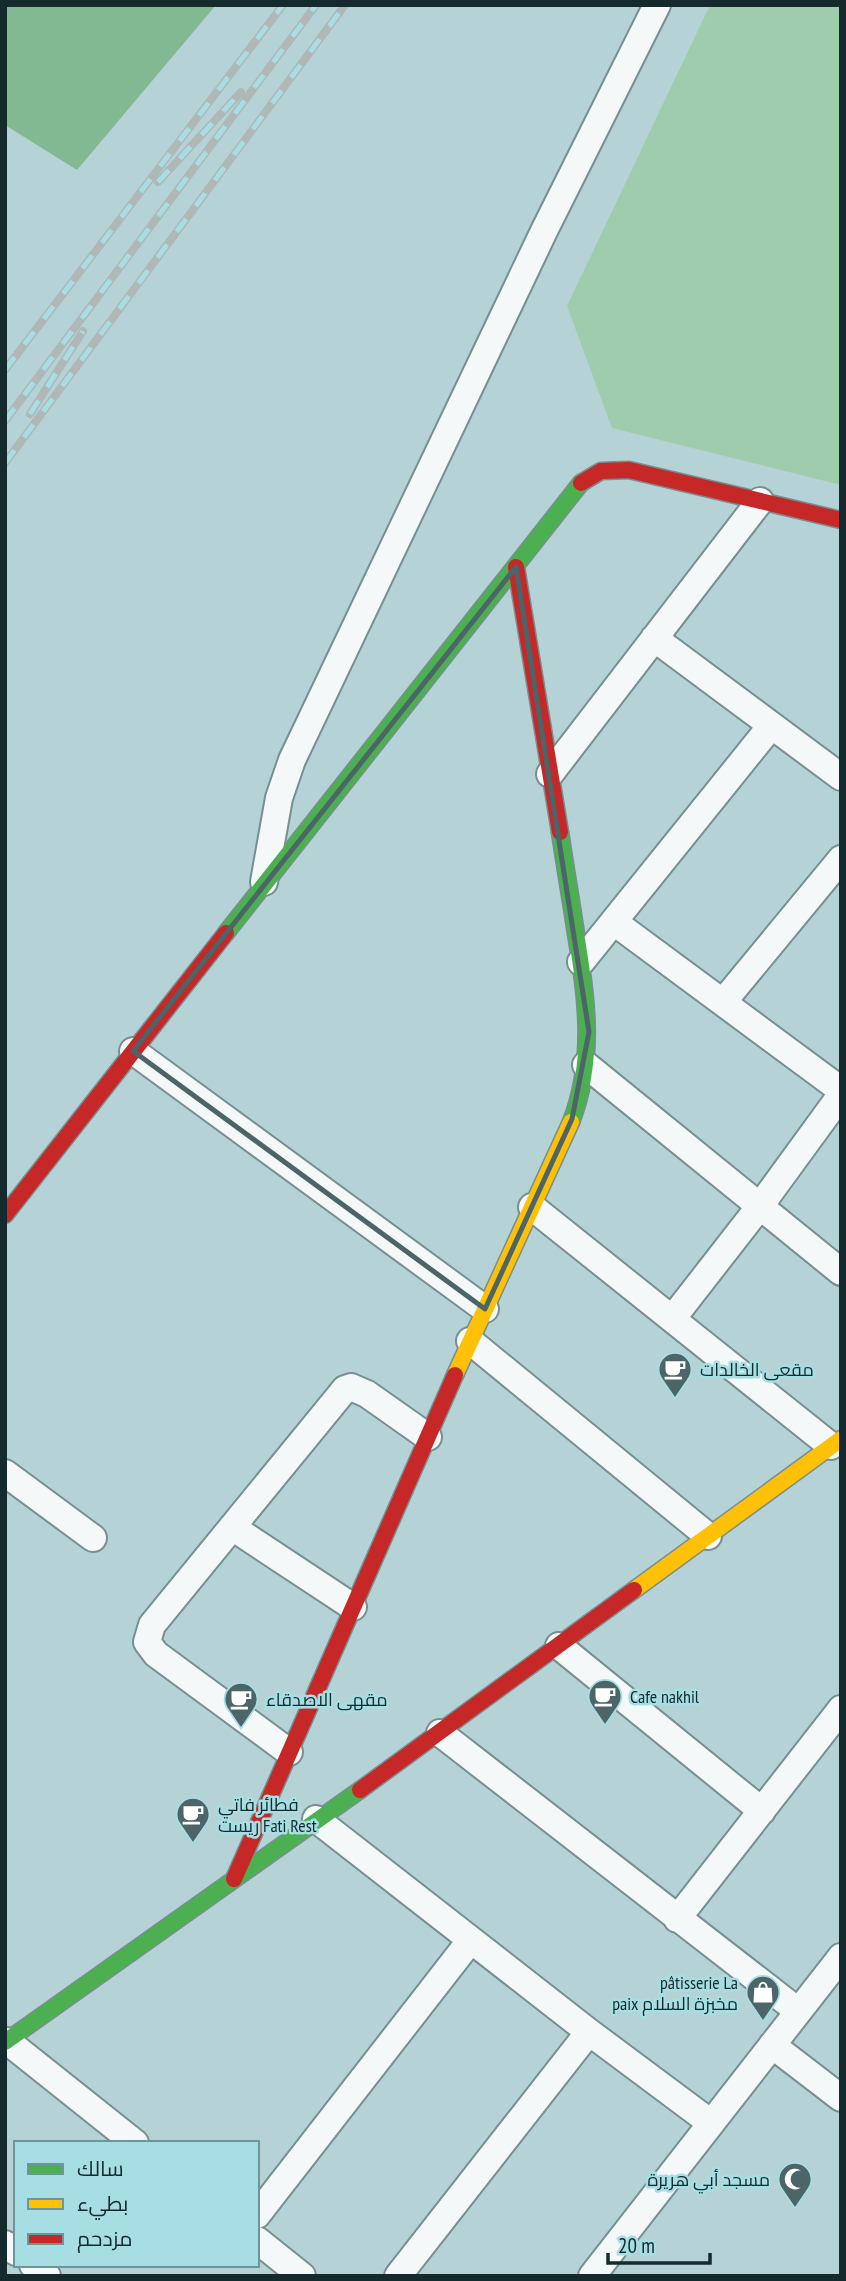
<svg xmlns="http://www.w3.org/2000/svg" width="846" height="2281" viewBox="0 0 846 2281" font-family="'PT Sans Narrow',Cairo,sans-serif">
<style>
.green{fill:#a0ccae}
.forest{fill:#83b992}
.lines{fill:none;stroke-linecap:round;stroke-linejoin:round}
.street-casing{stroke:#778f91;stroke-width:30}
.fast-casing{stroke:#778f91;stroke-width:19}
.slow-casing{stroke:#778f91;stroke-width:19}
.jam-casing{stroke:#778f91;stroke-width:19}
.street{stroke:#f4f8f9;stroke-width:26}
.fast{stroke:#4caf50;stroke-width:16}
.slow{stroke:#ffc107;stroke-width:16}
.jam{stroke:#c62828;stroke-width:16}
.rail-casing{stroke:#afb7b7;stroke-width:8}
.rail{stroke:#a7dee4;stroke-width:5;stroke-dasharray:16;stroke-linecap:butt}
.marked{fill:none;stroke:#4c6568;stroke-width:5;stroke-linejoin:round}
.labels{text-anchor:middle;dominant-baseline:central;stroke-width:5;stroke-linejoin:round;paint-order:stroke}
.poi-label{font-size:18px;fill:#142a2d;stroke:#a7dee4;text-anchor:start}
</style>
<rect width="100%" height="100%" fill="#b5d3d6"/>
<!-- green -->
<path class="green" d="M710,5h131v480l-229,-57 -45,-122z"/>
<!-- forest -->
<path class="forest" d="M5,5h211l-139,165 -72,-45z"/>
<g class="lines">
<defs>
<path id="street" d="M654,638l187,139
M550,774l210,-273
M264,882l15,-84 13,-38 252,-529 113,-226
M614,922l227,168
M581,962l190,-236
M723,1002l118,-143
M133,1051l352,258
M586,1065l255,207
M532,1207l299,239
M672,1319l88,-113 81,-111
M470,1341l238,195
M5,1473l88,65
M232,1527l121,80
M559,1646l203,165
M440,1733l358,278
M289,1752l-133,-98 -9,-12 5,-17 193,-236 6,-2 16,7 61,43
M316,1819l273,213 122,91
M677,1919l164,-210
M7,2041l128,102
M772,2045l69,53
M257,2215l213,-274
M257,2240l45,36
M5,2244l11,8
M33,2265l14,11
M398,2276l191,-244
M592,2276l249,-319"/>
<path id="fast" d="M560,832c5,34 11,68 16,102 11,64 19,126 -5,188
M226,933l355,-450
M5,2042l355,-252"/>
<path id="slow" d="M455,1375l116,-253
M634,1590l207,-151"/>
<path id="jam" d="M581,483l20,-12 28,-1 212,50
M516,567l44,265
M5,1215l221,-282
M360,1790l274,-200
M234,1879l221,-504"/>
</defs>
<!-- street casing -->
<use href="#street" class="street-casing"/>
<!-- fast casing -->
<use href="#fast" class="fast-casing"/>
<!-- slow casing -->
<use href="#slow" class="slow-casing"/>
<!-- jam casing -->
<use href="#jam" class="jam-casing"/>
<!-- street -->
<use href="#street" class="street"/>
<!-- fast -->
<use href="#fast" class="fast"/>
<!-- slow -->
<use href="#slow" class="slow"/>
<!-- jam -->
<use href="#jam" class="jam"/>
<defs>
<path id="rail" d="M158,182l83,-90
M5,370l278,-365
M30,414l53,-83
M5,421l311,-416
M5,463l340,-458"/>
</defs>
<!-- rail casing -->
<use href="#rail" class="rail-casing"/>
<!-- rail -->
<use href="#rail" class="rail"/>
</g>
<!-- marked area -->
<path class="marked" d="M516,567l73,465 -17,87 -87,190 -352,-258z"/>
<!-- icons -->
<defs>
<symbol id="cafe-pin" viewBox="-11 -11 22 30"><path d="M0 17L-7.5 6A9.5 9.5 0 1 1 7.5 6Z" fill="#4c6568" stroke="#a7dee4"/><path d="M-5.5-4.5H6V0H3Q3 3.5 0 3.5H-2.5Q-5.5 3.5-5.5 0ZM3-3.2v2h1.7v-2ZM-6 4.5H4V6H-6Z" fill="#fff"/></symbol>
<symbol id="shop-pin" viewBox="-11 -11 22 30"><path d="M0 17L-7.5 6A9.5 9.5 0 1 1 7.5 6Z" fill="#4c6568" stroke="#a7dee4"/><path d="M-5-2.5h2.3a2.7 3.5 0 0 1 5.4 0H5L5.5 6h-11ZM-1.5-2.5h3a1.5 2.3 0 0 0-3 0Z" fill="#fff"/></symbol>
<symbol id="mosque-pin" viewBox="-11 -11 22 30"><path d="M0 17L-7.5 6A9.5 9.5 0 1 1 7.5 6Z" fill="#4c6568" stroke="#a7dee4"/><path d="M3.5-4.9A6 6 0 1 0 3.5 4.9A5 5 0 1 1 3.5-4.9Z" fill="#fff"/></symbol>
</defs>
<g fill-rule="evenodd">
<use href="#cafe-pin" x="656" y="1350" width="38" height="52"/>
<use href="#cafe-pin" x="586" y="1677" width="38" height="52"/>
<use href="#cafe-pin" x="222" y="1680" width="38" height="52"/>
<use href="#cafe-pin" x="174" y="1795" width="38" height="52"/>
<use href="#shop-pin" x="744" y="1973" width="38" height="52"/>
<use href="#mosque-pin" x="776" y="2160" width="38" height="52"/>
</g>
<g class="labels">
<!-- poi labels -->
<g class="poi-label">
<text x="700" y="1369">مقعى الخالدات</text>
<text x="630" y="1696">Cafe nakhil</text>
<text x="266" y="1699">مقهى الاصدقاء</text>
<text x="218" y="1804">فطائر فاتي<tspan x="218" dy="21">ريست Fati Rest</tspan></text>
<text x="738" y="1982" text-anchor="end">pâtisserie La<tspan x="738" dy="21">paix مخبزة السلام</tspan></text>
<text x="770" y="2179" text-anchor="end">مسجد أبي هريرة</text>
</g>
</g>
<!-- border -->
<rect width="846" height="2281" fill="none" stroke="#142a2d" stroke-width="14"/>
<!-- legend -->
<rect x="14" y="2141" width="245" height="126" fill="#a7dee4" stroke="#6c969b" stroke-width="2"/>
<rect x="28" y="2164" width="35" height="10" fill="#4caf50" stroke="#6c969b" stroke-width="2"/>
<text x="77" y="2176" font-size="21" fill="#142a2d">سالك</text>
<rect x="28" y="2199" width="35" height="10" fill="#ffc107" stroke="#6c969b" stroke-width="2"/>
<text x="77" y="2211" font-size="21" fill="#142a2d">بطيء</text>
<rect x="28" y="2234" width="35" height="10" fill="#c62828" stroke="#6c969b" stroke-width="2"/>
<text x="77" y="2246" font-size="21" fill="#142a2d">مزدحم</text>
<!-- scale -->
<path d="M608 2253v10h102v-10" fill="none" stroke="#142a2d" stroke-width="3.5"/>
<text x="618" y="2253" font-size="21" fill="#142a2d" stroke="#a7dee4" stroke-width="5" paint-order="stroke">20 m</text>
</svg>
